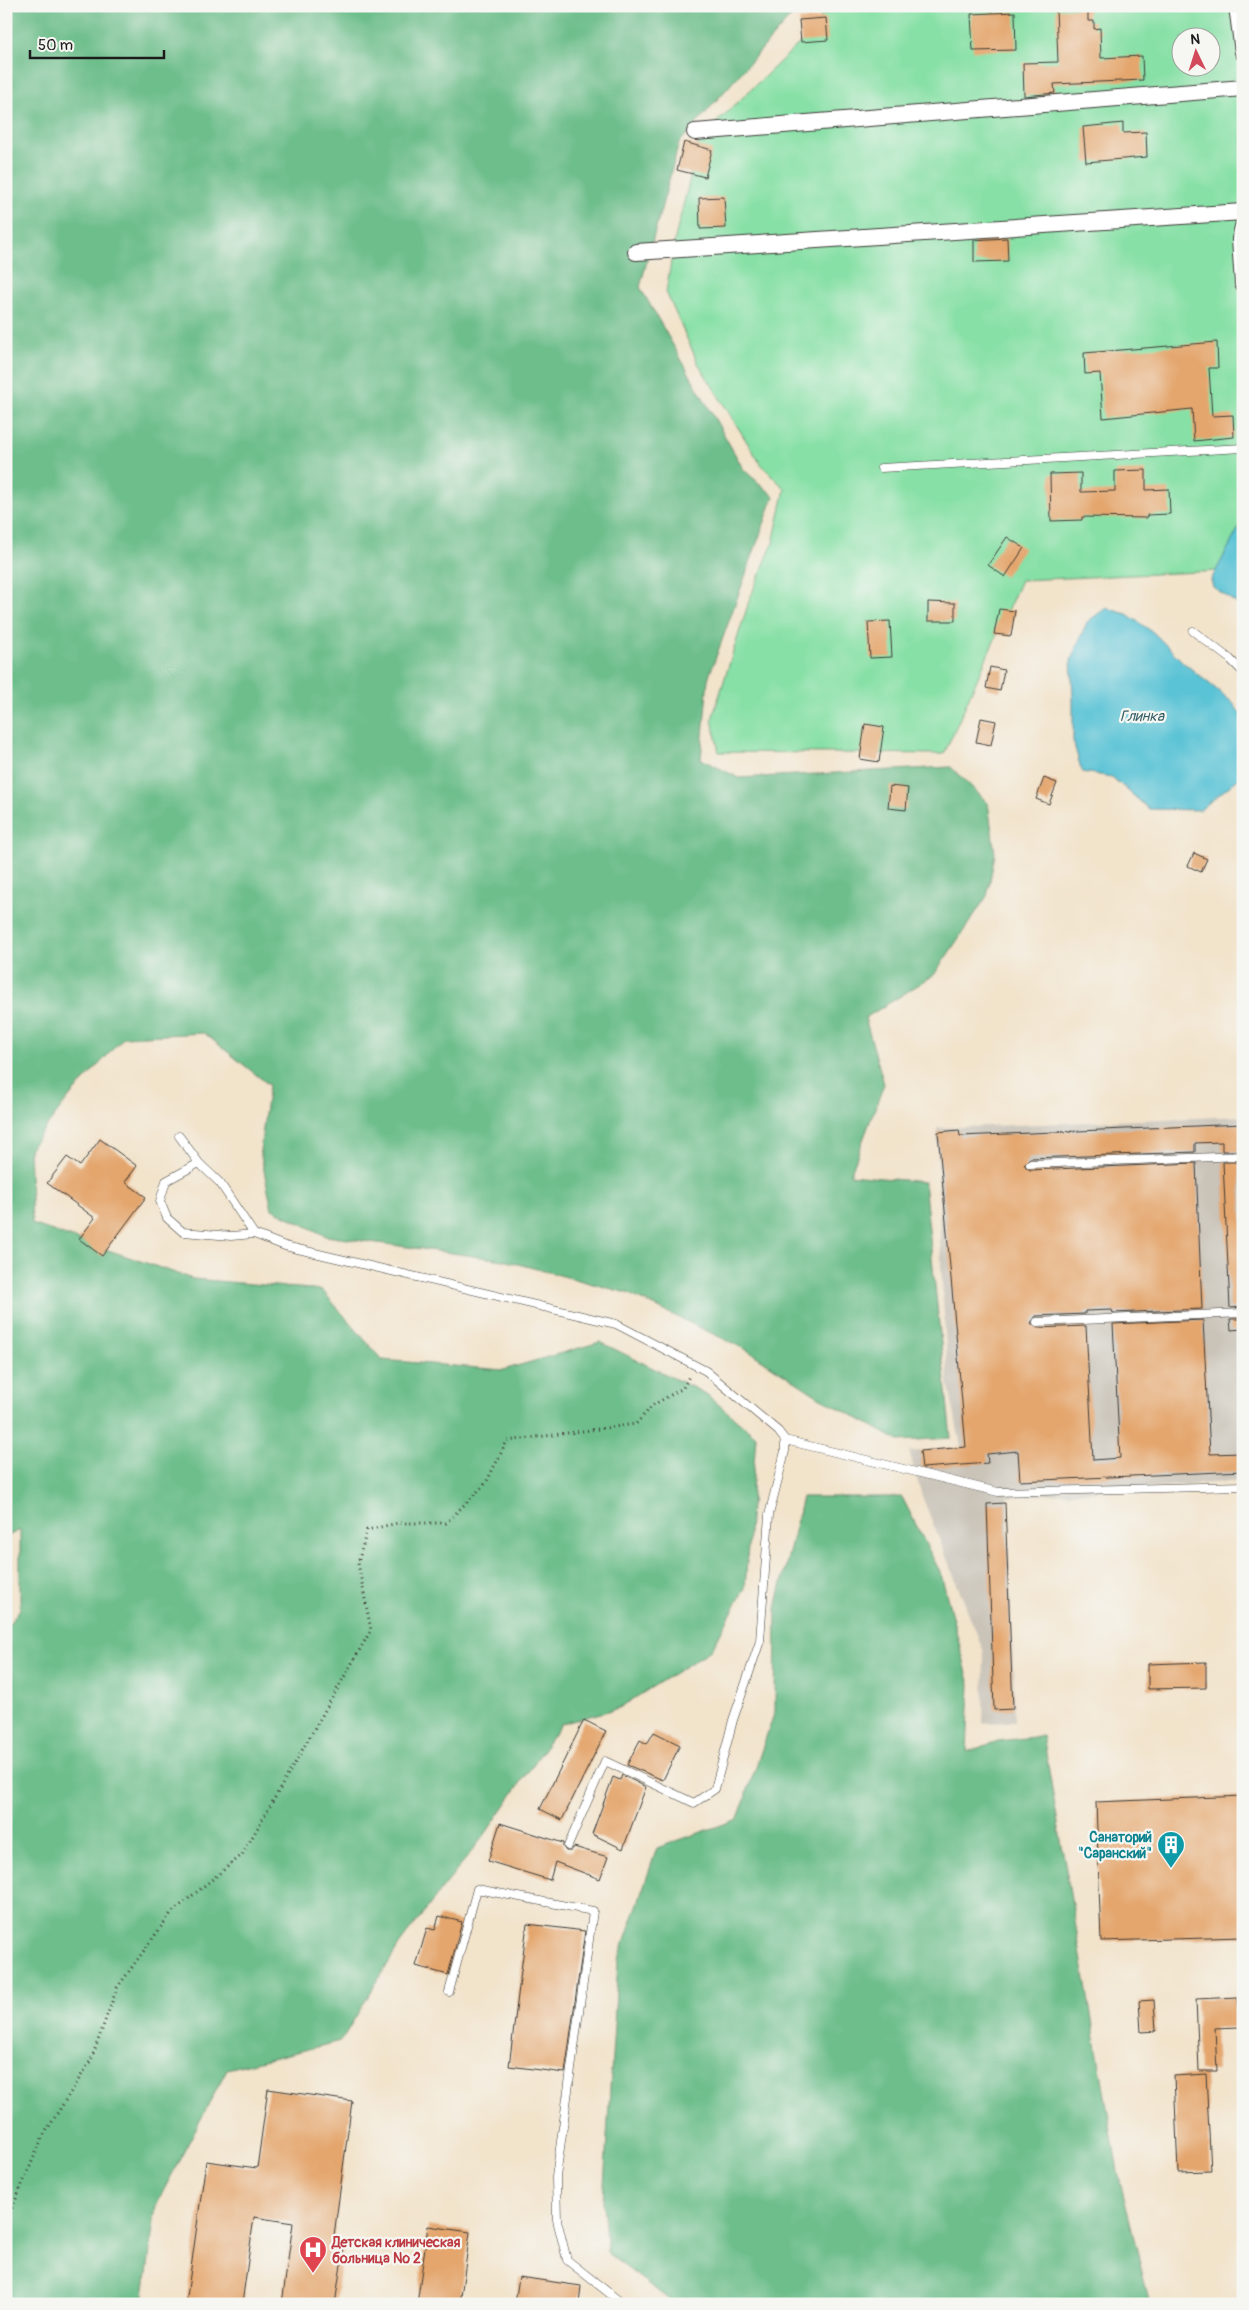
<svg xmlns="http://www.w3.org/2000/svg" width="1249" height="2310" viewBox="0 0 1249 2310" font-family="Pangolin,sans-serif">
<style>
.industrial{fill:#c9c3b8}
.green{fill:#87e0a6;stroke:#527e61;fill-rule:evenodd}
.forest{fill:#6dbe8b;stroke:#446d54}
.water{fill:#5ac3d5;stroke:#3b7078}
.building{fill:#e4a66d}
.lines{fill:none;stroke-linecap:round;stroke-linejoin:round}
.lane-casing{stroke:#3c3a36;stroke-width:9}
.street-casing{stroke:#3c3a36;stroke-width:18}
.path{stroke:#3c3a36;stroke-width:3;stroke-dasharray:1 4;stroke-linecap:butt}
.lane{stroke:#fff;stroke-width:8}
.street{stroke:#fff;stroke-width:16}
.labels{text-anchor:middle;dominant-baseline:central;stroke-width:4.5;stroke-linejoin:round;paint-order:stroke}
.culture-label{font-size:14px;font-weight:bold;fill:#0d838f;stroke:#f6f6f2;text-anchor:end}
.health-label{font-size:14px;font-weight:bold;fill:#be3a42;stroke:#f6f6f2;text-anchor:start}
.water-label{font-size:15px;font-style:italic;fill:#355f66;stroke:#f6f6f2}
</style>
<rect width="100%" height="100%" fill="#f6f6f2"/>
<filter id="ink" filterUnits="userSpaceOnUse"><feTurbulence type="fractalNoise" baseFrequency=".02" numOctaves="2"/><feDisplacementMap in="SourceGraphic" scale="10" xChannelSelector="R" yChannelSelector="G"/><feConvolveMatrix kernelMatrix="1 2 1 2 8 2 1 2 1" color-interpolation-filters="sRGB"/></filter>
<filter id="wash" filterUnits="userSpaceOnUse"><feTurbulence type="fractalNoise" baseFrequency=".0096" numOctaves="4" result="noise"/><feDisplacementMap in="SourceGraphic" scale="20" xChannelSelector="R" yChannelSelector="G"/><feGaussianBlur stdDeviation="1.12" result="paint"/><feColorMatrix in="noise" values="0 0 0 0 0 0 0 0 0 0 0 0 0 0 0 0 0 1.4 0 .05"/><feComposite in="paint" operator="in"/></filter>
<g filter="url(#wash)">
<rect width="100%" height="100%" fill="#f2e3cb"/>
<!-- industrial -->
<path class="industrial" d="M1243,1116v365l-236,16 8,225 -32,1 1,-71 -62,-156 -13,-44 52,-5 -13,-65 -7,-115 -4,-139z"/>
<!-- green -->
<path class="green" d="M840,6h403v564l-222,10 -77,174 -225,-2 -7,-33 38,-121 23,-55 12,-54 -25,-26 -62,-100 -32,-71 9,-54 25,-100 106,-101 21,-29zM1182,38h30v30h-30z"/>
<!-- forest -->
<path class="forest" d="M6,6h794l-121,137 -39,144 104,183 30,26 -66,183 -7,80 38,19 212,-11 37,36 7,51 -8,42 -53,79 -69,43 19,66 -34,91 74,7 27,256 -52,3 -80,-44 -72,-47 -120,-57 -124,-33 -177,-24 -54,-27 -12,-58 9,-66 -65,-52 -80,4 -53,58 -42,54 3,75 161,55 129,11 60,70 121,10 97,-28 106,52 50,42 -11,152 -34,62 -92,58 -58,16 -75,109 -83,106 -62,102 -114,28 -71,136 -13,99h-137v-676l14,-19v-79l-14,7z
M802,1497h100l39,77 29,111 -3,67 31,-11 45,-5 76,441 31,127h-475l-68,-51 -4,-52 15,-240 39,-113 81,-29 37,-108 1,-103z"/>
<!-- water -->
<path class="water" d="M1243,520v88l-30,-21 -2,-7z
M1106,608l21,6 27,19 30,30 49,40 10,15v57l-43,35 -51,-1 -37,-32 -30,-5 -9,-31v-44l-2,-37 16,-38z"/>
<g id="blocks">
<!-- building -->
<path class="building" d="M1088,8v13h6v8l6,-1 1,30 41,-2 1,24 -89,4 1,9 -31,3 -1,-33 35,-1 -2,-53z
M1015,12l1,38 -43,1 -2,-37z
M826,18l2,22 -27,2 -2,-22z
M1123,123v10l23,-1 1,25 -61,5 -3,-35z
M684,142l28,8 -7,27 -28,-7z
M724,197l2,31 -26,1 -1,-31z
M1007,238l1,23 -34,1v-22z
M1217,342l1,26h-9l3,48 21,-1 1,22 -40,4 -2,-32 -89,9 -3,-45 -15,1 -1,-21z
M1146,470v20l23,-1 1,25 -23,1v3l-65,-1v3l-31,1 -1,-47 31,-1v19l34,-1v-20z
M1007,537l17,11 -19,29 -17,-12z
M928,602l27,1v18h-27z
M999,609l16,2 -4,25 -17,-2z
M890,621l2,36 -22,1 -2,-36z
M990,667l14,3 -4,21 -14,-3z
M981,718l15,3 -5,24 -15,-3z
M865,724l19,3 -5,35 -19,-3z
M1044,778l13,5 -8,21 -13,-5z
M890,786l18,2 -2,22 -18,-2z
M1194,853l13,6 -6,13 -13,-6z
M1243,1124v17h-5l1,10h-17v-9l-27,1v9l-165,6 -6,6 2,3 4,3 166,-7 6,146 -89,4 -1,-3 -27,1v3l-49,2 -5,7 6,5 49,-2 7,134 27,-2 -7,-134 90,-4 7,134 33,-1v18l-223,10 -2,-30 -31,3 1,9 -66,5 -2,-17 46,-4 -28,-315 21,-2 1,6z
M100,1139l37,27 -12,16 21,15 -44,59 -23,-17 16,-21 -48,-35 20,-26 13,9z
M1223,1162h16l4,74v71l-13,1z
M1230,1319h13v10l-12,1z
M1005,1503l8,206 -19,1 -7,-206z
M1206,1662v26l-58,1v-25z
M584,1720l22,11 -44,89 -22,-11z
M654,1732l26,13 -17,35 -36,-15 13,-25 7,4z
M622,1775l24,12 -23,62 -31,-15 21,-57 7,3z
M1243,1796v141l-142,4 -5,-139z
M500,1823l63,20v4l3,4h5l3,-4 34,10 -8,22 -45,-17 -5,18 -62,-19z
M439,1916l23,6 -14,53 -32,-9 11,-38 8,2z
M527,1924l58,7 -20,142 -56,-7z
M1238,1997l2,30 -25,1 2,43h-18l-3,-72z
M1154,2000l2,31 -15,1 -2,-31z
M1206,2074l5,97 -33,1 -4,-96z
M268,2089l84,12 -19,142 11,2 -9,59h-53l11,-81 -39,-6 -12,87h-56l20,-143 51,7z
M428,2226l42,6 -10,72h-43z
M519,2277l62,9 -2,18h-64z"/>
</g>
</g>
<g filter="url(#ink)">
<use href="#blocks" fill-opacity="0" stroke="#3c3a36" stroke-width="1"/>
<g class="lines">
<defs>
<path id="lane" d="M881,468l362,-20
M1193,631l37,28 13,13
M179,1136l20,27 21,20 34,51 31,12 331,78 90,47 72,60 7,9v11l-16,64 -9,126 -27,79 -18,69 -21,14 -89,-42 -37,85
M199,1163l-33,18 -6,20 7,17 16,14 48,4 23,-2
M1030,1164l213,-8
M1037,1322l206,-9
M785,1440l213,52 245,-6
M449,1992l28,-103 116,22 -37,266 1,43 10,40 56,44"/>
<path id="street" d="M1237,6l6,46
M695,132l548,-44
M1243,227l-3,12 3,45
M636,252l607,-40"/>
</defs>
<!-- lane casing -->
<use href="#lane" class="lane-casing"/>
<!-- street casing -->
<use href="#street" class="street-casing"/>
<!-- path -->
<path class="path" d="M6,2222l37,-86 48,-76 26,-72 54,-75 71,-58 129,-225 -13,-67 9,-33 31,-7h48l40,-40 21,-42 129,-17 17,-19 30,-17 6,-12"/>
<!-- lane -->
<use href="#lane" class="lane"/>
<!-- street -->
<use href="#street" class="street"/>
</g>
</g>
<!-- icons -->
<defs>
<symbol id="building-pin" viewBox="-11 -11 22 30"><path d="M0 17L-7.5 6A9.5 9.5 0 1 1 7.5 6Z" fill="#0f9aa8" stroke="#f6f6f2"/><path d="M-4-6H4V6H1V3H-1V6H-4ZM-2.5-4.3h1.7v1.8h-1.7ZM.8-4.3h1.7v1.8H.8ZM-2.5-1h1.7V.8h-1.7ZM.8-1h1.7V.8H.8Z" fill="#fff"/></symbol>
<symbol id="hospital-pin" viewBox="-11 -11 22 30"><path d="M0 17L-7.5 6A9.5 9.5 0 1 1 7.5 6Z" fill="#e0444e" stroke="#f6f6f2"/><path d="M-5-5h3v3.5h4V-5h3V5h-3V1.5h-4V5h-3Z" fill="#fff"/></symbol>
</defs>
<g fill-rule="evenodd">
<use href="#building-pin" x="1155" y="1829" width="32" height="43"/>
<use href="#hospital-pin" x="297" y="2234" width="32" height="43"/>
</g>
<g class="labels">
<!-- culture labels -->
<g class="culture-label">
<text x="1152" y="1837">Санаторий<tspan x="1152" dy="16">"Саранский"</tspan></text>
</g>
<!-- health labels -->
<g class="health-label">
<text x="332" y="2242">Детская клиническая<tspan x="332" dy="16">больница № 2</tspan></text>
</g>
<!-- water labels -->
<g class="water-label">
<text x="1142" y="716">Глинка</text>
</g>
</g>
<!-- margin -->
<rect width="1249" height="2310" fill="none" stroke="#f6f6f2" stroke-width="25"/>
<!-- north arrow -->
<g transform="translate(1196 52) rotate(356)"><circle r="24" fill="#f6f6f2" stroke="#9f9f9c"/>
<path d="M0-4L9 19L0 12L-9 19Z" fill="#d1495b"/>
<text y="-8" font-size="14" font-weight="bold" text-anchor="middle" fill="#1c1c1c">N</text>
</g>
<!-- scale -->
<path d="M30 50v8h134v-8" fill="none" stroke="#1c1c1c" stroke-width="2.5"/>
<text x="38" y="50" font-size="15" fill="#1c1c1c" stroke="#f6f6f2" stroke-width="4" paint-order="stroke">50 m</text>
</svg>
